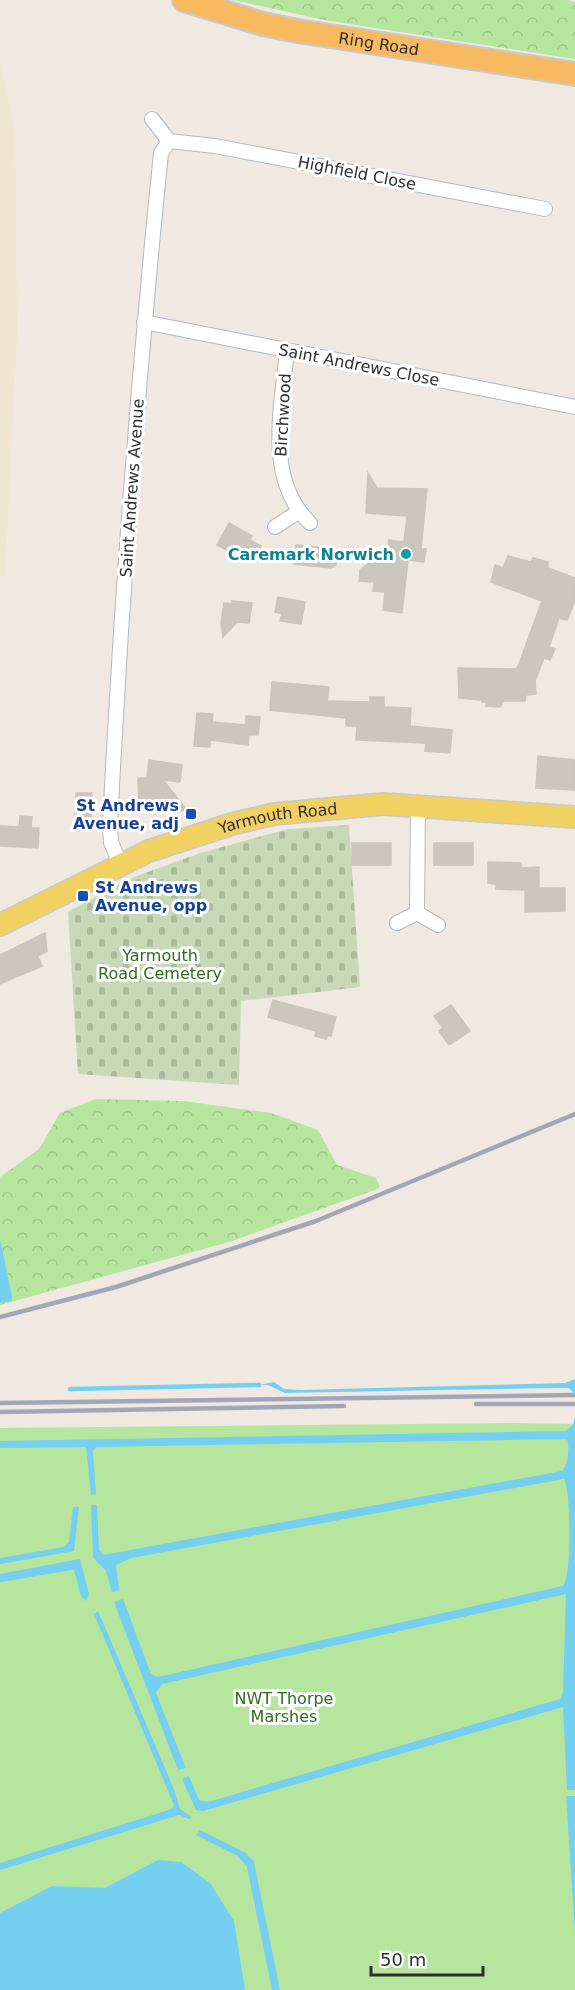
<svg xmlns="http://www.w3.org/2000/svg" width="575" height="1990" viewBox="0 0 575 1990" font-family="'DejaVu Sans',sans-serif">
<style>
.education{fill:#f0e6d1}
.green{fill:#b6e59e}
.forest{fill:url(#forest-crowns)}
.cemetery{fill:url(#cemetery-stones)}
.water{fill:#75cff0}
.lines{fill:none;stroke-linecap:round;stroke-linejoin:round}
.stream{stroke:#75cff0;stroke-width:4.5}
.building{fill:#cbc7bf;stroke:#cbc5ba;stroke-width:1.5}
.minor-casing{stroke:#b4b7c1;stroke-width:16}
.primary-casing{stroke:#c9c9c9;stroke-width:24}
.trunk-casing{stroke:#c9c9c9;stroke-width:26}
.minor{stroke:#fff;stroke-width:14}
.primary{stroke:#f2d163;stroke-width:21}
.trunk{stroke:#f8ba60;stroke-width:22}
.rail{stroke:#a3a6b8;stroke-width:4.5}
.culture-dot{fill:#0f9aa8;stroke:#fff;stroke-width:2}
.transit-dot{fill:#1a4fb4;stroke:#fff;stroke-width:2}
.labels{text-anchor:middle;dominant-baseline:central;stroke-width:6;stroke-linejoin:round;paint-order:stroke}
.street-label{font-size:16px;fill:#2e2e2e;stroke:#fff}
.culture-label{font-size:16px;font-weight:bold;fill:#0d838f;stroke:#fff;text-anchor:end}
.transit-label{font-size:16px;font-weight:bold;fill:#164399;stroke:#fff;text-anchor:end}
.park-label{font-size:16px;fill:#2c6e1b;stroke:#fff}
</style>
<defs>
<pattern id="forest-crowns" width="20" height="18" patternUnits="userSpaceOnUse" patternTransform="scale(1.5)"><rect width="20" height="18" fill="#b6e59e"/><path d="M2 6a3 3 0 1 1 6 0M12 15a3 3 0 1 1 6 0" fill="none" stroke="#9dc588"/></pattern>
<pattern id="cemetery-stones" width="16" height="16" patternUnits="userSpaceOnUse" patternTransform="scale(1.5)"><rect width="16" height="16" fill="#c8d9b8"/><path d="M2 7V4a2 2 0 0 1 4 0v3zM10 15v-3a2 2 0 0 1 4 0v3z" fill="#acbb9e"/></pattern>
</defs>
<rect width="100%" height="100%" fill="#efe9e1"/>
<!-- education -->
<path class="education" d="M0,63l15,68 2,207 -12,238 -5,-1z"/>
<!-- green -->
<path class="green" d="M516,1423l59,1v566h-575v-562z"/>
<!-- forest -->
<path class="forest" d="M234,0h333l8,2v57l-251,-39z
M95,1099l88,2 88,12 47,17 19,35 39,13 4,10 -151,54 -229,63v-128l39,-28 21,-36z"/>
<!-- cemetery -->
<path class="cemetery" d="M349,825l11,162 -119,14 -2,84 -161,-11 -10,-162 61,-33 71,-26 88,-24z"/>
<!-- water -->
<path class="water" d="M0,1239l12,58v3l-12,3z
M575,1379v15l-6,-6h-15l-269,5 -17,-8h-9l15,-3 10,7 17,1 264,-7z
M575,1417v373h-8l-4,-83 -360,104 -7,-1 -14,-31 7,-3 10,24 9,2 352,-103 3,-7 3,-98 -404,90 -6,9 30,75 -8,2 -64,-168 9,-3 28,75 7,3 405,-91c9,-10 8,-95 1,-107l-433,79 -15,7 3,25 -7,2 -6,-21 -13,-14 -2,-52h6l2,45 4,5 459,-84c6,-6 8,-24 5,-32l-471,8 -3,4 3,43 -5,1 -5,-48 -86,1v-7l566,-10 7,-6z
M73,1507h6l-5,44 -74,13v-6l64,-11 5,-5z
M80,1559l9,35 -3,7 -5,-5 -8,-30 -73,14v-6z
M98,1611l75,176 7,22 12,8 -3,2 -10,-4 -179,55v-7l172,-54 2,-4 -80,-191z
M566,1796h9v136z
M200,1830l46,23 8,9 26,128h-8l-25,-123 -9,-11 -42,-21z
M158,1860l23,2 29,21 24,38 11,69h-245v-77l52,-27 53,2z"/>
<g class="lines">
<!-- stream -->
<path class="stream" d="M70,1389l189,-4
M0,1580l75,-13 1,3"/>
</g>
<!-- building -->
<path class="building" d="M368,473l9,15 50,1 -6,60h5l-2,13 -16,-2 -6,53 -19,-3 2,-18 -12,-1 1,-9 -15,-1 1,-11 8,-6 1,-4 17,1 3,-21 15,2 3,-26 -41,-3z
M229,523l23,13 -2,4 11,6 -6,12 -18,-10 -3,6 -17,-9z
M296,545l41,4 -1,16 -5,3 -37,-4z
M508,556l23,6 2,-4 15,4v6l27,10v23l-8,19 -8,-2 -10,29 6,2 -5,11 -6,-2 -9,23 1,13 -10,1 -1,6h-21l-4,6 -14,-1v-4h-4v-2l-23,-2 -1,-30 59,1 25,-68 -51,-19 4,-17 8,3z
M278,597l27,5 -4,22 -21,-3 2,-7 -7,-2z
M232,601l20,2 -3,20 -12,-1 -14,15 -2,-14 3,-20 8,1z
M272,682l57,5 -2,14 43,1v-5h14v10l27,1 -1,18 42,4 -2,23 -25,-2 1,-8 -70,-3 1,-14h-11v-8l-76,-8z
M197,713l16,1 -1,8 34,3v-9l14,1 -2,18h-9l-1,10 -38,-5v7l-16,-1z
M538,756l37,4v30l-39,-2z
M149,760l33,5 -2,17 -17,-2 23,29 -15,6 -11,-13 -11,8 -10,-4 -1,-28h9z
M76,793h16l-1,26h-16z
M20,816l12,1 -1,11h8l-1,20 -38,-2v-20l19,1z
M352,843h39v22h-39z
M434,843h39v22h-39z
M488,862l33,1v5l18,-1v21h26v23l-40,1v-22l-29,-1v-5l-8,-1z
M45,933l2,18 -9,5 4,10 -42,18v-29z
M273,1000l63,17 -5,19 -3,-1 -2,4 -11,-3 1,-5 -48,-14z
M451,1005l19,26 -21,14 -10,-14 4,-3 -9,-12z"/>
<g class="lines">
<defs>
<path id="minor" d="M169,141l46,5 330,63
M144,322l431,85
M287,350c-5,57 -23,129 23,173
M275,527l23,-15
M120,864l-9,-22 -1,-16c11,-225 28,-449 51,-673l8,-12 -17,-22
M417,913l21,12
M397,923l20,-10 1,-108"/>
<g id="primary">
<path id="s1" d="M0,925l149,-74 83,-27 42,-10 109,-10 192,13"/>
</g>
<g id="trunk">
<path id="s2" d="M184,0l79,24 35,7 277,43"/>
</g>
</defs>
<!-- minor casing -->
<use href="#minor" class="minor-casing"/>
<!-- primary casing -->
<use href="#primary" class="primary-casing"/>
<!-- trunk casing -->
<use href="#trunk" class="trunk-casing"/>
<!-- minor -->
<use href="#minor" class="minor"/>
<!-- primary -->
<use href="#primary" class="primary"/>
<!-- trunk -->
<use href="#trunk" class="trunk"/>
<!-- rail -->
<path class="rail" d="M0,1317l116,-30 200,-66 259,-107
M0,1403l575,-8
M476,1404h99
M0,1412l344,-6"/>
</g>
<!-- markers -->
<circle class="culture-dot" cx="406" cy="554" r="6"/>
<g class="transit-dot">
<rect x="185" y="808" width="12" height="12" rx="3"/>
<rect x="77" y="890" width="12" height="12" rx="3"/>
</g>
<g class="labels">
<!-- street labels -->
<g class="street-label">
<text stroke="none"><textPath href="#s2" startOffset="200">Ring Road</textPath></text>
<text transform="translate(357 173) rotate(11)">Highfield Close</text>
<text transform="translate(359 365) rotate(11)">Saint Andrews Close</text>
<text transform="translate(283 415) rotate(-87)">Birchwood</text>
<text transform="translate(132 488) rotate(-86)">Saint Andrews Avenue</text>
<text stroke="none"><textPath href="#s1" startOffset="300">Yarmouth Road</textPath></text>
</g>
<!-- culture labels -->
<g class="culture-label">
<text x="394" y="554">Caremark Norwich</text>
</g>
<!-- transit labels -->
<g class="transit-label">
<text x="179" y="805">St Andrews<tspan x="179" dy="18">Avenue, adj</tspan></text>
<text x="95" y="887" text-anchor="start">St Andrews<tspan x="95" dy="18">Avenue, opp</tspan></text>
</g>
<!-- park labels -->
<g class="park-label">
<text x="160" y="955">Yarmouth<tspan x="160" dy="18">Road Cemetery</tspan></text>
<text x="284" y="1698">NWT Thorpe<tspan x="284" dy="18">Marshes</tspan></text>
</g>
</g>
<!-- scale -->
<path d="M371 1966v9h112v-9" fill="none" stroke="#2e2e2e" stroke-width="3"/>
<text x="380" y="1966" font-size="18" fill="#2e2e2e" stroke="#ffffff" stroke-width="4.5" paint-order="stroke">50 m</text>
</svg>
